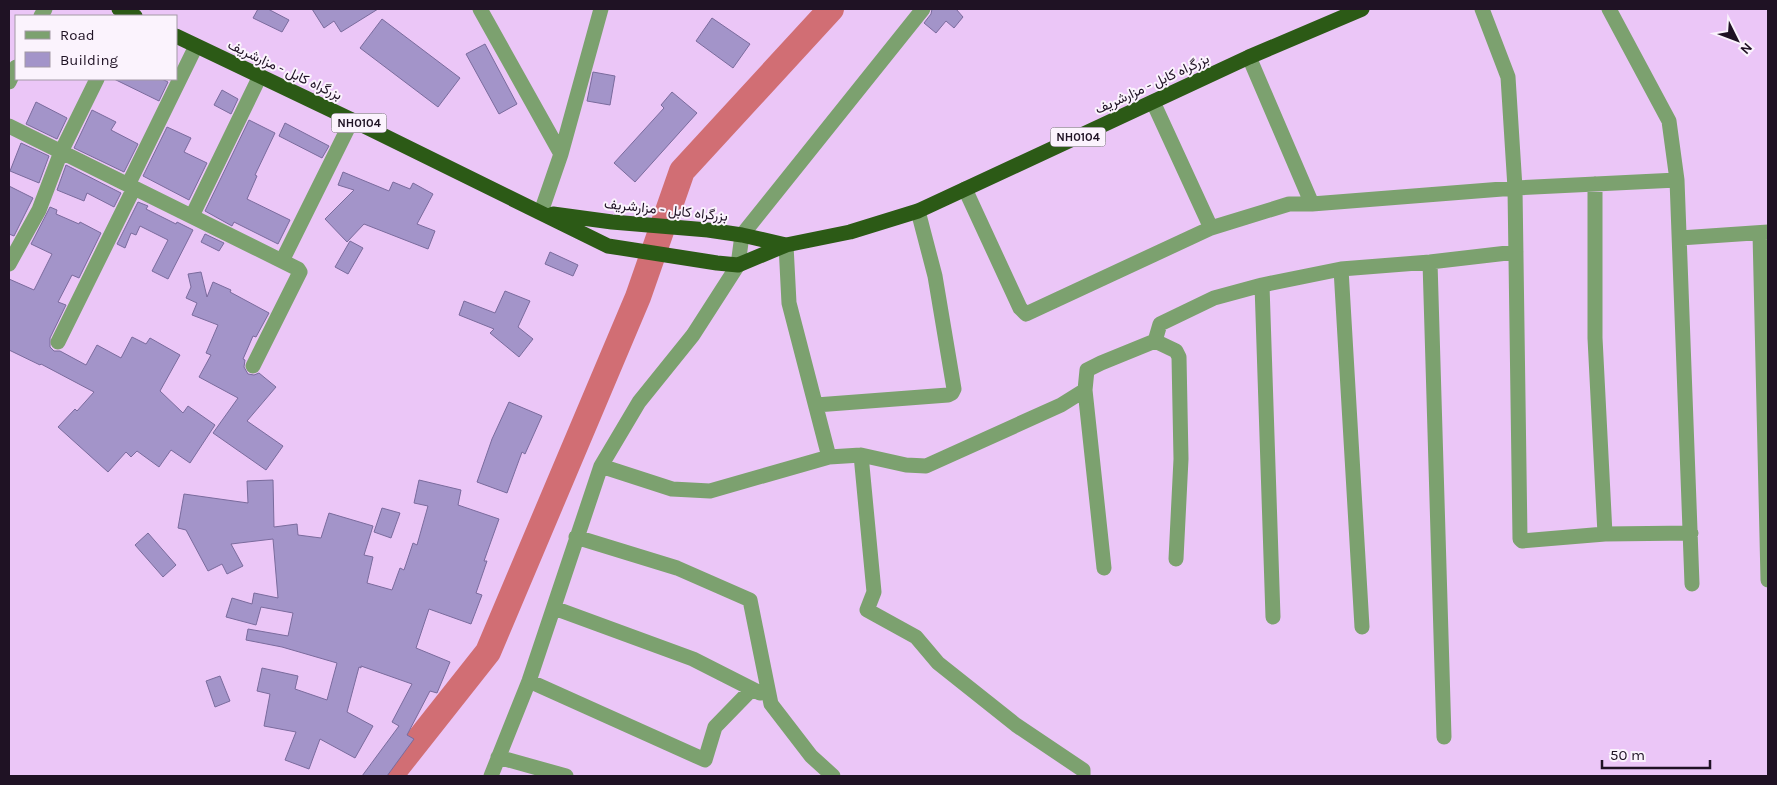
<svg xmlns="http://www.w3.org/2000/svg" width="1777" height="785" viewBox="0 0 1777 785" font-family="Karla,Vazirmatn,sans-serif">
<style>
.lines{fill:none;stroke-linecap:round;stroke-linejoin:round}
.river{stroke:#d16e74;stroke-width:26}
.building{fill:#a394c9;stroke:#7a6b9d}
.minor{stroke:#7ca16f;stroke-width:15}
.highway{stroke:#2c5a16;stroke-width:15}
.labels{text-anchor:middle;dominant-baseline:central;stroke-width:4;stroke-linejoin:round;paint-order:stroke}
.shield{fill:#fbf3fd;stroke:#615665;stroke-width:1}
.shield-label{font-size:12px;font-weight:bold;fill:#1f1224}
.street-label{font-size:14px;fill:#1f1224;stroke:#fbf3fd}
</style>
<rect width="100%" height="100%" fill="#ebc6f7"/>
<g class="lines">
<!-- river -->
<path class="river" d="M390,776l98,-124 150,-355 44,-126 149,-162"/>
</g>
<!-- building -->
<path class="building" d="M258,9h10l21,11 -7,12 -29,-14z
M312,9h66l-37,23 -7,-11 -10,7z
M932,9h24l7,8 -9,11 -8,-7 -10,12 -12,-10 7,-9z
M712,18l38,26 -17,24 -37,-27z
M382,19l78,59 -22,29 -78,-59z
M485,44l32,60 -18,10 -33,-60z
M593,72l22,4 -5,29 -23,-4z
M114,79h48l6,3 -9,19z
M222,90l16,9 -7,15 -17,-9z
M672,92l25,21 -62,69 -21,-19 50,-55 -3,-3z
M36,102l31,16 -10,21 -31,-15z
M92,110l24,12 -5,8 27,14 -14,28 -50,-24z
M249,120l26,13 -20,42 2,1 -10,23 43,21 -12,24 -44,-22 -2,4 -27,-15z
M285,123l44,23 -7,12 -43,-22z
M167,127l24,11 -7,14 23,11 -18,37 -46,-24z
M21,143l28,13 -10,27 -29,-12z
M66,165l55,28 -7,14 -27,-14 -3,8 -27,-11z
M343,172l46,19 4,-9 17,7 3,-6 20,11 -16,30 18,7 -7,18 -64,-25 -17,18 -22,-23 29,-29 -16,-5z
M9,186l24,12 -19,38 -5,-2z
M138,202l10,4 -2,3 30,15 1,-2 16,8 -25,49 -16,-8 16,-31 -28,-14 -4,9 -5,-2 -6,15 -8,-4z
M50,207l7,3 -1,4 23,10 1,-2 21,11 -22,45 -7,-3 -14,27 8,3 -16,33v9l4,4h6l26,14 11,-20 24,13 11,-21 14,7 4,-6 30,17 -20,36 23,22 5,-7 27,19 -25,38 -19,-13 -12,17 -22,-16 -6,6 -5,-5 -18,20 -50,-45 17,-18 2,2 17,-19 -53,-28 -1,1 -31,-15v-71l25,11 18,-36 -21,-10z
M205,234l19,9 -5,8 -18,-9z
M350,241l13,7 -15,26 -13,-7z
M550,252l28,13 -5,11 -28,-12z
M201,272l6,25 6,-15 18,8 -1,2 39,21 -13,24 -3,-1 -10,23 2,1 -1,7 4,7 6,1 5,-2 17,14 -29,34 36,25 -17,24 -53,-37 25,-35 -39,-21 12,-22 -5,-2 12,-28 -26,-10 5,-12 -11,-5 5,-11 -3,-13z
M505,291l25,10 -12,26 15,12 -14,18 -29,-24 4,-4 -35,-14 5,-14 31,12z
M509,402l33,14 -17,38 -3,-2 -15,41 -30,-11 15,-43z
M273,480l1,47 23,-3 1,11 23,3 8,-25 44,13 -9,29 9,2 -6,26 25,7 8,-22 4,2 9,-27 4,2 11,-39 -14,-3 5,-23 42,10 -3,15 41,14 -15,42h3l-11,32 6,2 -11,29 -42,-15 -13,39 34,14 -13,31 -7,-2 -23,44 7,4 -27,37h-25l37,-50 -7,-4 20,-38 -51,-18v2l-2,-1 -12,45 26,14 -18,32 -35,-19 -11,30 -24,-9 11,-28 -32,-6 6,-32 -13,-3 5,-23 36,8 -3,13 32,11 10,-37 -55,-16 -36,-7 2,-11 40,7 5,-23 -32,-6 -5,18 -30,-8 6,-19 20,6 2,-11 24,5 -5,-59 -42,5 12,22 -16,8 -5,-10 -14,7 -22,-41 -8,-2 6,-34 64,9 -1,-22z
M382,508l18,5 -9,25 -17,-6z
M148,533l28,32 -13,12 -28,-32z
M220,676l10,25 -15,6 -9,-26z"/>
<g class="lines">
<!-- minor -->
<path class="minor" d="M480,9l81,145
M1482,9l26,68 7,111 5,351 2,2 83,-7 86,-1
M1609,9l60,112 8,59 15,404
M41,16l4,-7
M1249,57l63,147
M9,82l7,-15
M1153,102l58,126
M9,126l289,143 2,3 -47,94
M1595,184v154l10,196
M128,185l68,-139
M965,189l55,119 6,6 185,-86 78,-24h23l203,-16 162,-8
M541,212l20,-58 40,-145
M192,216l68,-140
M1760,233l8,347
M1680,238l88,-6
M786,245l3,58 40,154
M282,261l70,-141
M1430,262l14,475
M9,264l30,-54 22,-58 36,-73
M1341,269l21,358
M1262,285l11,332
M1155,341l21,10 3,6 2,102 -5,100
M58,342l76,-154
M1085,390l19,178
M816,405l132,-10 4,-2 2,-4 -19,-113 -17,-65
M861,455l13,137 -7,18 49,27 22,26 78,62 67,45v6
M601,466l71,23 38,2 119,-34 32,-2 45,10 20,1 135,-61 24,-15 2,-20 14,-7 54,-22 5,-17 54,-26 48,-13 79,-16 89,-7 86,-10
M576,537l101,31 73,32 21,104 40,52 22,20
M554,608l139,51 67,34
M529,681l176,79 10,-33 37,-38
M498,757l68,19
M491,776l38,-95 72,-215 38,-64 54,-67 45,-70 4,-30 181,-226"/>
<!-- highway -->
<path class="highway" d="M119,9l16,7
M176,36l176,84 256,126 109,17 21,2 48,-20 64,-13 68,-21 331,-154 113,-48
M553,214l59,8 96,8 34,5 44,10"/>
</g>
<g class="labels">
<!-- shield labels -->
<g class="shield">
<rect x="331.5" y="113.5" width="55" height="19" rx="4"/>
<rect x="1050.5" y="127.5" width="55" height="19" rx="4"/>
</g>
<g class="shield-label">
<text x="359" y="123">NH0104</text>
<text x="1078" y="137">NH0104</text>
</g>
<!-- street labels -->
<g class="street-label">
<text transform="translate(285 70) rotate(25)">بزرگراه کابل - مزارشریف</text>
<text transform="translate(1152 84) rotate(-25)">بزرگراه کابل - مزارشریف</text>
<text transform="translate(666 210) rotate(6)">بزرگراه کابل - مزارشریف</text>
</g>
</g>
<!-- border -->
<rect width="1777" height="785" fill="none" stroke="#1f1224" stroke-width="20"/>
<!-- legend -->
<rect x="15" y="15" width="162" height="65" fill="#fbf3fd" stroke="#a399a6"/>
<rect x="25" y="31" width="25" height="8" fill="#7ca16f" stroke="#a399a6"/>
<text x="60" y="40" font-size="15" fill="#1f1224">Road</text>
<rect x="25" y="52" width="25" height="15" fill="#a394c9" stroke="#a399a6"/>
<text x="60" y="65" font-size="15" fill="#1f1224">Building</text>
<!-- north arrow -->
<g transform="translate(1737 40) rotate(132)" stroke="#fbf3fd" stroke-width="4" paint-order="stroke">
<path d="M0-4L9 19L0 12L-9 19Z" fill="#1f1224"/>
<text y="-8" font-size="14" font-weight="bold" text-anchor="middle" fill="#1f1224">N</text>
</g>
<!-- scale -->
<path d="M1602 760v8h108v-8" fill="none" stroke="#1f1224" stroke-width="2.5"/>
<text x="1610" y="760" font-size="15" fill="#1f1224" stroke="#fbf3fd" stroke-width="4" paint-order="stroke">50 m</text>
</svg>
